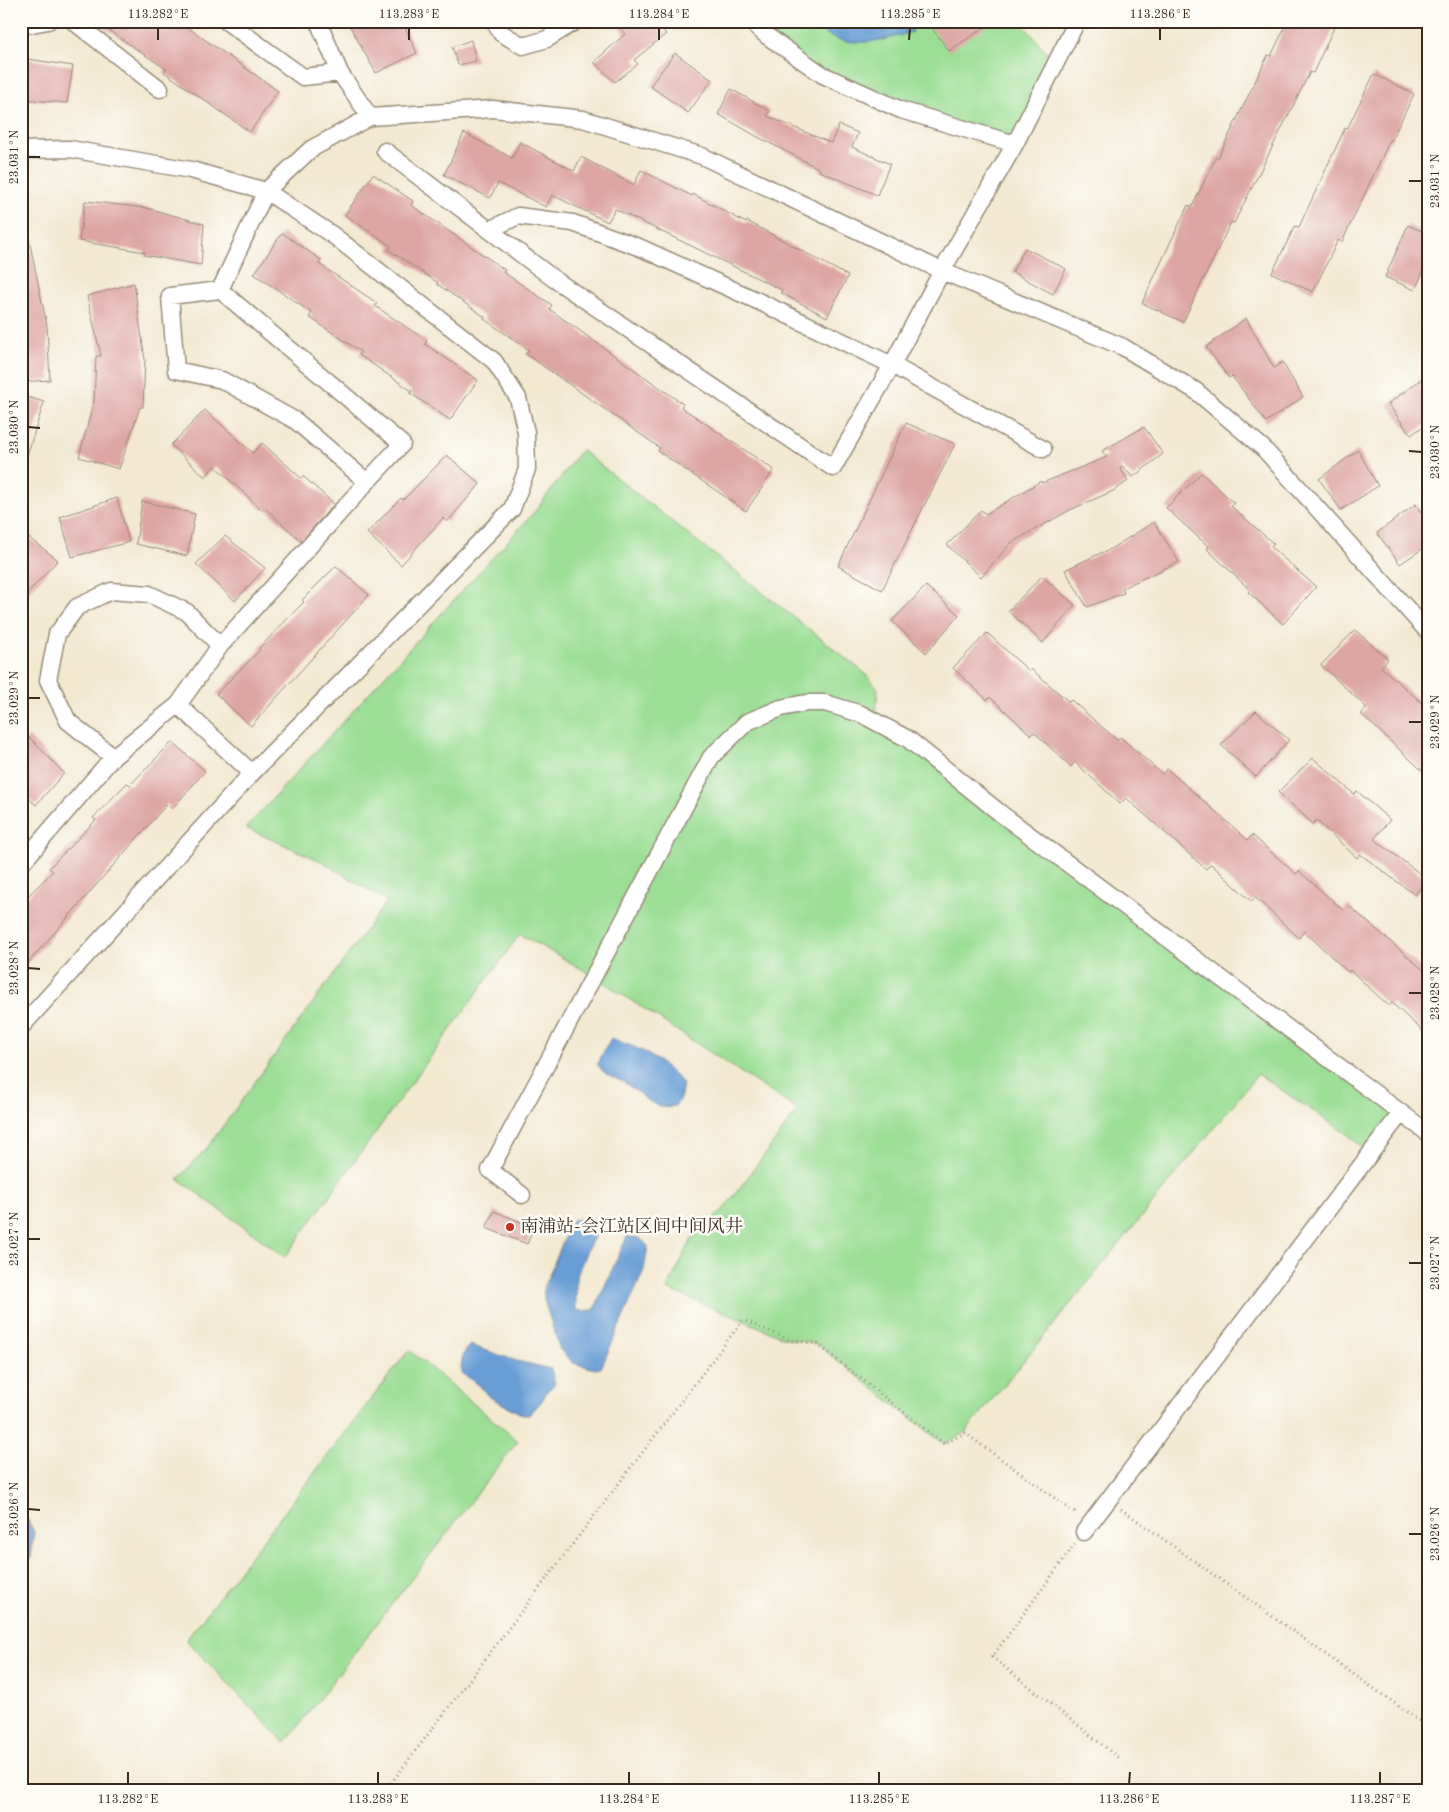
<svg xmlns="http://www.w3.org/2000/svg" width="1449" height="1812" viewBox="0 0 1449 1812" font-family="'Old Standard TT','Noto Serif SC',serif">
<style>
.green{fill:#9cde96;stroke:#6c845a}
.water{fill:#689dd5;stroke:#52647a}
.building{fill:#dda6a2}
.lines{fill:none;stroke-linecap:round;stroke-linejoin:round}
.minor-casing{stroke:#978a78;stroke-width:19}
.path{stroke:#978a78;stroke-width:3;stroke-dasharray:1 4;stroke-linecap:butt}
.minor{stroke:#fff;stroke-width:16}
.ticks{fill:none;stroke:#3b2a1e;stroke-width:2}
.poi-dot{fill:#c8321e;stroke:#fdfcf7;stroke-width:2}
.labels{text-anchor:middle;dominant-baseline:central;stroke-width:5;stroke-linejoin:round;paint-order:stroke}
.poi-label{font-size:18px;fill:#3b2a1e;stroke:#fdfcf7;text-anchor:start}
.neatline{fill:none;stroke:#3b2a1e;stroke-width:2}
.ticks-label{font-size:12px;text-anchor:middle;fill:#3b2a1e}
</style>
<rect width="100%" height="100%" fill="#fdfcf7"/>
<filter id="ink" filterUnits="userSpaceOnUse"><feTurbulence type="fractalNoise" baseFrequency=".02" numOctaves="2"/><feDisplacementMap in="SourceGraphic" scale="10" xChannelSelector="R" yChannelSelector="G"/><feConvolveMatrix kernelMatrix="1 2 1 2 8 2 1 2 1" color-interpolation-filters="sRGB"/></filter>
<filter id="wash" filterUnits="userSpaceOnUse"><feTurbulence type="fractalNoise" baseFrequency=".0096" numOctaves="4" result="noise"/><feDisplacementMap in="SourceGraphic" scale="20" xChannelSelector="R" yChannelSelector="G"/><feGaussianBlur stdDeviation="1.12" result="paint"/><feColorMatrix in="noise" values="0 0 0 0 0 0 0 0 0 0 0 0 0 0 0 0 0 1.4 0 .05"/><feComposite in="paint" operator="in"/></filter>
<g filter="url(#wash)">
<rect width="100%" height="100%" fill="#f3e9d1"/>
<!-- green -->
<path class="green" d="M750,21h270l36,42 -41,81 -192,-69z
M581,450l285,224 12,15 -3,32 526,392 -31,41 -23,-20 -89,-60 -293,359 -21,11 -127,-100 -29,-5 -121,-50 25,-50 32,-30 74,-99 -204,-134 -74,-42 -235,323 -107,-78 29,-31 180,-247 -64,-39 -77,-34 290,-318z
M409,1350l109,91 -233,302 -99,-103z"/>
<!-- water -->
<path class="water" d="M810,21h104l-2,11c-23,7 -56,16 -80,5 -8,-3 -15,-11 -22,-16z
M611,1038l30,12 20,13 22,20c-1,6 -2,18 -7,22 -18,10 -38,-14 -51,-22 -14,-8 -17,-4 -28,-19z
M579,1219l6,4h11l2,8 -11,19 -11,28v33l18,-1 33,-74 13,2 8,8 -4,24 -43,98 -6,1 -22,-6 -13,-13 -16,-50v-13l28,-67z
M470,1345l47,16 34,8 4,15 -8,7 -5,10 -13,14h-6l-35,-19 -9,-11 -18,-12c0,-11 1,-20 9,-28z
M21,1507l13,25 -3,26 -10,8z"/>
<g id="blocks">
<!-- building -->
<path class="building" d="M95,21h96l-4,6 91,64 -28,41 -86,-60 2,-3z
M347,21h55l15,32 -41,20z
M626,21h28l12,13 -32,26 4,4 -23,18 -21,-20 31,-28 -6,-7z
M941,21h53l-45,30 -17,-23z
M1288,21h49l-24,52 -3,-1 -76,151 -3,-1 -48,100 -41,-19 46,-98 4,2 24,-50 2,1 50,-103 3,1z
M471,40l5,21 -18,4 -6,-18z
M675,53l37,27 -24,33 -38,-27z
M21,58l52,8 -6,37 -46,-4z
M1374,74l40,20 -23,47 -1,-1 -48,102 -4,-2 -25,52 -41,-19 23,-47 4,1 46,-99 2,1z
M731,89l39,22 -3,5 64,27 8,-18 19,8 -6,14 38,17 -13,31 -58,-24 1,-2 -64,-33 -38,-22z
M464,133l48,25 8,-16 54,29 7,-14 53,28 7,-15 51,26 1,-2 53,29 1,-2 101,55 -21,41 -46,-24 1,-3 -167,-81 -7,13 -56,-27 -6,12 -48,-24 -8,15 -46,-23z
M373,174l40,27 -2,4 94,65 -2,2 49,33 -3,4 134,95 -2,3 93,63 -28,41 -88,-60 2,-3 -134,-94 3,-4 -45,-31 1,-2 -48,-33 1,-1 -49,-33 2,-4 -46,-31z
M85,201l62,7 57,16 -3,41 -57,-10 1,-3 -66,-11z
M1408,225l20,9v27l-13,29 -30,-13z
M27,230l20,96 3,54 -29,2v-151z
M282,233l39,27 -2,4 58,39 -2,3 52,35 -2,3 53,36 -28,40 -40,-27 2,-2 -53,-36 2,-3 -52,-35 3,-4 -58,-39z
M1025,248l41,21 -13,25 -41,-22z
M134,283l11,77 -2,47h-3l-21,62 -40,-12 15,-56 2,-45h5l-14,-60z
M1246,318l28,50 8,-6 21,35 -37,25 -34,-46 -3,2 -23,-31z
M1428,374v49l-17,12 -23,-31z
M21,395l23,7 -20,63h-3z
M205,410l48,43 9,-10 39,35 2,-2 31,28 -33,37 -36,-33 -3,2 -47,-44 -10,11 -34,-32z
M906,423l49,21 -73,146 -44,-24z
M1144,427l19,27 -30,23 -11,-11 -2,2 8,13 -13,9 -45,20 -59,33 -30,34 -34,-32 34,-35 5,4 55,-33 1,2 65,-26 -5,-6z
M1358,450l20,36 -37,24 -22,-31z
M447,455l33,29 -33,38 -4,-4 -42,47 -34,-32 34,-35 2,2z
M1201,473l33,30 -3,3 43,38 -3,3 45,40 -33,37 -35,-32 2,-2 -43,-41 2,-2 -43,-39z
M117,498l12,44 -57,15 -12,-40z
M142,501l53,13 -8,42 -51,-12z
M1416,504l12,20v21l-28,19 -23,-31z
M1154,522l25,40 -57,26 2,5 -37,14 -22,-37 38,-18 1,1z
M21,532l37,28 -37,40z
M225,536l40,32 -30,33 -39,-37z
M336,566l33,29 -118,131 -35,-32 44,-44 -1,-2 45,-46 -2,-2z
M1042,576l33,29 -32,38 -35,-32z
M926,586l33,29 -33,38 -34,-32z
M1355,630l33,29 -7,8 47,41v68l-67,-62 6,-6 -46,-43z
M987,633l42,38 2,-2 38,33 2,-2 46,40 3,-3 42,37 5,-5 81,71 4,-5 44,39 3,-3 44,39 5,-5 80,69v62l-36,-33 -3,3 -39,-36 -2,2 -44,-41 -5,7 -43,-40 -4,4 -41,-38 -5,5 -80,-71 -6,6 -45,-42 -4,5 -37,-35 -3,3 -41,-38 -3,3 -34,-32z
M1256,711l33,29 -33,37 -35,-32z
M29,737l35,36 -28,32 -15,-14v-46z
M172,742l33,29 -33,38 -5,-5 -146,167v-68l32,-32 -4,-3 47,-48 -3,-2 34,-35 3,2z
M1313,758l41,36 3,-3 33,29 -16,19 53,40 -12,16 -55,-41 -3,4 -41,-38 -3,4 -35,-32z
M494,1211l40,16 -7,17 -41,-16z"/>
</g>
</g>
<g filter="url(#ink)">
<use href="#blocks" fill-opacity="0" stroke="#978a78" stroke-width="1"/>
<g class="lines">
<defs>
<path id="minor" d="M73,21l87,68
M226,21l77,56 37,-4
M318,21l22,52 30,44
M494,21l7,12 22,13 24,-7 29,-18
M750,21l17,15 56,39 78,35 114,34
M21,26l27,-5
M21,150l49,-1 121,21 75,21 68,45 160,125 24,37 8,34 1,37 -15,40 -260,264 -231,254
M385,151l169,128 279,189 59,-103 50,-94 73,-127 62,-123
M489,230l29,-14 55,7 68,25 119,54 132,63 151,84
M220,290l46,-99 45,-42 59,-32 123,-8 90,10 119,37 240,115 181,76 73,44 67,57 165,184
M220,290l182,154 -35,38 -71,-61 -74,-41 -46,-10 -6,-74z
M178,705l74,68
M113,757l-45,-36 -20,-41 9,-46 20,-27 34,-16 38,3 38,18 33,34
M21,864l92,-107 65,-52 42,-59 147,-164
M522,1195l-32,-25 221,-413 36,-35 34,-14 25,-5h19l36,11 47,25 92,74 428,320
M1084,1532l317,-419"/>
</defs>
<!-- minor casing -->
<use href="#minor" class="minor-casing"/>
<!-- path -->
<path class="path" d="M1121,1509l307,218
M1075,1544l-83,113 128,102
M385,1791l358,-471 45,19 29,5 127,100 21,-11 113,82"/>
<!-- minor -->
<use href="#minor" class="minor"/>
</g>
</g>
<!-- ticks -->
<path class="ticks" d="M158,40v-12M409,40v-12M659,40v-12M909,40l1,-12M1160,40v-12M28,157h12M1409,181h13M28,427l12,1M1409,451l13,1M28,698h12M1409,722h13M28,968l12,1M1409,993h13M28,1239h12M1409,1263h13M28,1509l12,1M1409,1534h13M128,1784v-12M378,1784v-12M629,1784v-12M879,1784v-12M1129,1784l1,-12M1380,1784v-12"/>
<!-- markers -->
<circle class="poi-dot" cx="510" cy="1227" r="5"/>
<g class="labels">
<!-- poi labels -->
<g class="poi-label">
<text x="520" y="1227">南浦站-会江站区间中间风井</text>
</g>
</g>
<!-- margin -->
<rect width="1449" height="1812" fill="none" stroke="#fdfcf7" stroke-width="55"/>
<rect x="28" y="28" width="1394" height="1756" class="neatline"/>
<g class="ticks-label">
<text x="158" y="18">113.282°E</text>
<text x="409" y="18">113.283°E</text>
<text x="659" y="18">113.284°E</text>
<text x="910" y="18">113.285°E</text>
<text x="1160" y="18">113.286°E</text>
<text transform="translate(14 157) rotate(-90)" y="4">23.031°N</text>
<text transform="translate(1435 181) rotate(-90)" y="4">23.031°N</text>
<text transform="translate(14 427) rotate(-90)" y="4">23.030°N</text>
<text transform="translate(1435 452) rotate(-90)" y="4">23.030°N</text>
<text transform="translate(14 698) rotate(-90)" y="4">23.029°N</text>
<text transform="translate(1435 722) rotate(-90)" y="4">23.029°N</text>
<text transform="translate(14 968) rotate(-90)" y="4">23.028°N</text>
<text transform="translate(1435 993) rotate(-90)" y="4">23.028°N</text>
<text transform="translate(14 1239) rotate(-90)" y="4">23.027°N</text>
<text transform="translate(1435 1263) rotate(-90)" y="4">23.027°N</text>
<text transform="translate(14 1509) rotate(-90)" y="4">23.026°N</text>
<text transform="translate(1435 1534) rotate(-90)" y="4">23.026°N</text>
<text x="128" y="1803">113.282°E</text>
<text x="378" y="1803">113.283°E</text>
<text x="629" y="1803">113.284°E</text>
<text x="879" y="1803">113.285°E</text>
<text x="1129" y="1803">113.286°E</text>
<text x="1380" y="1803">113.287°E</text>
</g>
</svg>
